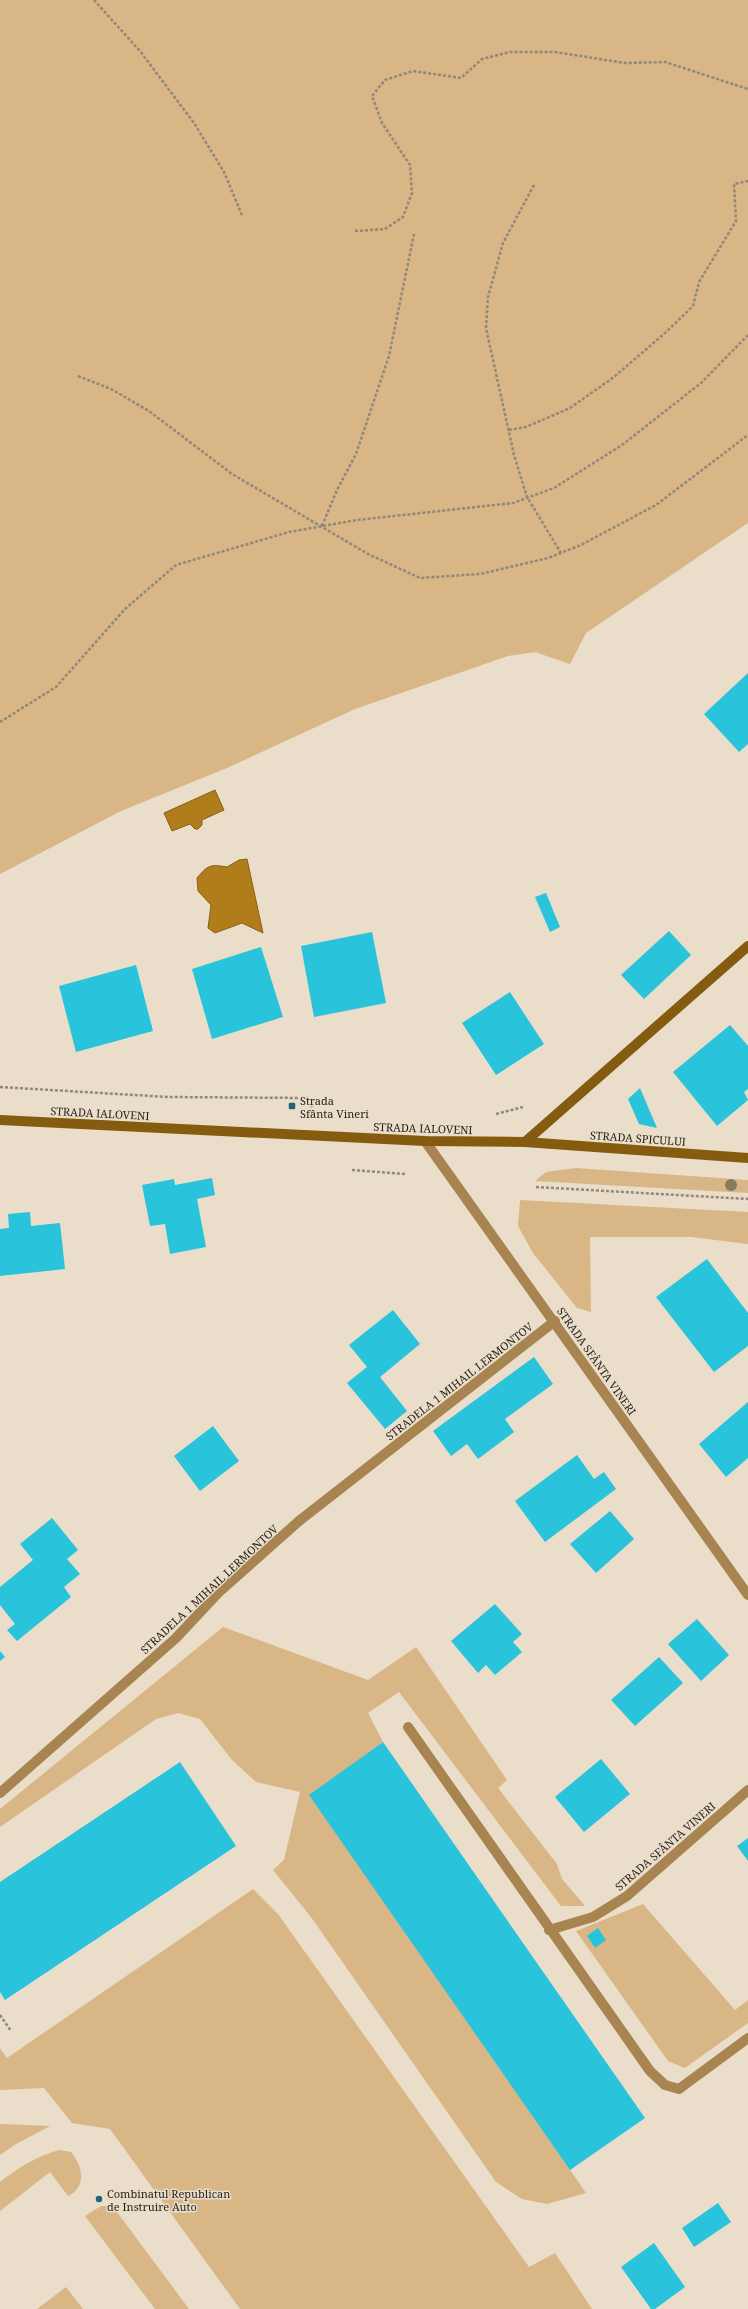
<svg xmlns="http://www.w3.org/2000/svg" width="748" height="2309" viewBox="0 0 748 2309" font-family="'Noto Serif',serif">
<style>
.green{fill:#d8b686}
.water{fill:#b17c1a;stroke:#876019}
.building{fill:#29c3db}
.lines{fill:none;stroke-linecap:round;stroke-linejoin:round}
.path{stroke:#91887a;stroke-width:2.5;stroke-dasharray:3 2;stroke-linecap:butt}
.lane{stroke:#a88550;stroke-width:10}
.street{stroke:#a88550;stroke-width:10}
.secondary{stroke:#845b0f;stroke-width:10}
.tree{fill:#8a795b}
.poi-dot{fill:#1d6773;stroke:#eaddca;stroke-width:1.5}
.labels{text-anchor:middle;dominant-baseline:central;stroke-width:3;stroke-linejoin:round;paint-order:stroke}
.poi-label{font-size:11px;fill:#241f18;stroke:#eaddca;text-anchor:start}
.street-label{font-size:11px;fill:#241f18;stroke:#eaddca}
</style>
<rect width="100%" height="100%" fill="#eaddca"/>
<!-- green -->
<path class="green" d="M0,0h748v523l-162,110 -16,31 -35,-12 -27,4 -153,53 -128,59 -106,43 -121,63z
M576,1168l172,12v13l-213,-12 11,-9z
M520,1200l228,12v32l-57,-7h-101l1,75 -14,-4 -44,-55 -15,-27z
M223,1627l145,53 48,-33 91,133 -9,8 59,76 5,15 23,27h-24l-162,-214 -31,21 15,29 -73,53 276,398 -39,11 -25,-5 -26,-17 -185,-265 -38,-47 11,-10 16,-68 -44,-10 -24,-22 -32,-41 -22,-6 -22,6 -156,108v-18z
M253,1889l25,25 251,353 26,-14 37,56h-352l-130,-180 -38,-6 -28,-35 -44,2v-42l7,10z
M643,1904l92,106 13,-10v23l-63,45 -17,-7 -92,-130z
M0,2124l50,2 -34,18 -16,11z
M60,2150l11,2c12,14 16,35 -3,44l-18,-24 -50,39v-29c18,-14 38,-27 60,-32z
M101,2206h8l8,6 72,97h-34l-70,-93z
M66,2287l17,22h-46z"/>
<!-- water -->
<path class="water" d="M215,790l9,20 -22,10v5l-4,4h-3l-5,-5 -18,7 -8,-18z
M247,859l16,74 -21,-10 -27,10 -7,-5 3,-23 -13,-14 -1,-13c11,-13 13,-14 30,-11l12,-7z"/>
<!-- building -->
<path class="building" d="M748,673v71l-9,8 -35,-38z
M546,893l14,34 -10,5 -15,-35z
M669,931l22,24 -47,44 -23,-24z
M372,932l14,71 -72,14 -13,-71z
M261,947l22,70 -71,22 -20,-70z
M136,965l17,66 -77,21 -17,-66z
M510,992l34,52 -48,31 -34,-52z
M730,1025l18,21v43l-4,3 4,8 -31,26 -44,-54z
M640,1088l17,40 -18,-4 -11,-25z
M212,1178l3,17 -18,4 9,48 -36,7 -5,-30 -15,2 -8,-41 32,-6 1,6z
M30,1212l1,14 29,-3 5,46 -65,7v-47l9,-1 -1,-14z
M707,1259l41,54v33l-34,26 -58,-75z
M393,1310l27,34 -40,33 27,34 -22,18 -38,-46 20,-16 -18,-22z
M534,1357l19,27 -48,35 9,13 -36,27 -11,-15 -16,12 -18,-25z
M748,1402v56l-22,19 -27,-33z
M213,1426l26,35 -39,30 -26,-35z
M577,1455l17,24 10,-7 12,17 -71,53 -30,-41z
M610,1511l24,28 -38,34 -26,-29z
M52,1518l26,32 -11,9 13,15 -16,13 7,10 -54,44 -10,-11 8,-6 -15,-19v-18l33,-27 -13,-16z
M495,1604l27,30 -9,8 9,10 -27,23 -9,-10 -8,8 -27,-32z
M697,1619l32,36 -28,26 -33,-37z
M0,1651l5,6 -5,4z
M659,1657l24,26 -48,43 -24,-26z
M383,1742l262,376 -75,52 -261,-375z
M601,1759l29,35 -46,38 -29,-35z
M180,1762l56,84 -231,154 -5,-8v-110z
M748,1838v23l-11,-15z
M598,1928l8,12 -11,8 -8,-12z
M718,2203l13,19 -37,25 -12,-19z
M654,2243l31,44 -30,22h-4l-30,-42z"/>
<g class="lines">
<!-- path -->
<path class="path" d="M94,0l46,51 54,72 30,49 18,43
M534,185l-31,58 -15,54 -2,31 28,127 13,42 34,56
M355,231l30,-2 18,-12 9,-24 -2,-28 -28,-42 -10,-27 13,-16 28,-9 48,7 21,-19 28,-7h45l70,11 40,-1 83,27
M78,376l33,13 38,22 83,63 136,80 52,24 60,-4 68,-16 33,-13 75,-40 92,-70
M509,430l17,-3 44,-19 44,-31 50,-43 29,-28 6,-24 37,-61 -2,-37 14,-3
M322,526l15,-36 19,-36 33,-98 25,-122
M0,722l56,-35 69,-78 51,-44 113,-33 68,-12 156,-17 41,-15 68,-43 79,-62 47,-48
M0,1087l168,10 139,1 6,11
M496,1114l27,-7
M352,1170l53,4
M536,1187l212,12
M0,2015l11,16"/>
<!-- lane -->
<path class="lane" d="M408,1727l242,344 15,14 14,4 69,-51
M0,1793l176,-155 42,-45 81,-72 256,-200
M549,1930l44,-13 34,-21 121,-106"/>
<!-- street -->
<path class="street" d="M425,1141l323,454"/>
<!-- secondary -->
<path class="secondary" d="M0,1120l425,21 100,1 223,16
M525,1142l223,-196"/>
</g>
<!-- trees -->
<circle class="tree" cx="731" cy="1185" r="6"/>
<!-- markers -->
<g class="poi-dot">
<rect x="288" y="1102" width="8" height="8" rx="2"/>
<circle cx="99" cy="2199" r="4"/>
</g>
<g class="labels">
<!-- poi labels -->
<g class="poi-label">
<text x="300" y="1100">Strada<tspan x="300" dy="13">Sfânta Vineri</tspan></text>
<text x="107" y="2193">Combinatul Republican<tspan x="107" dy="13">de Instruire Auto</tspan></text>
</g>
<!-- street labels -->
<g class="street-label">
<text transform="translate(100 1113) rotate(3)">STRADA IALOVENI</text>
<text transform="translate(423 1128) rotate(2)">STRADA IALOVENI</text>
<text transform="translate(638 1138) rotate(4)">STRADA SPICULUI</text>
<text transform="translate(597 1361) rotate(55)">STRADA SFÂNTA VINERI</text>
<text transform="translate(459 1381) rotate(-38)">STRADELA 1 MIHAIL LERMONTOV</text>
<text transform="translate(209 1589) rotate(-43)">STRADELA 1 MIHAIL LERMONTOV</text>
<text transform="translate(665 1846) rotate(-41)">STRADA SFÂNTA VINERI</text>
</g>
</g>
</svg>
